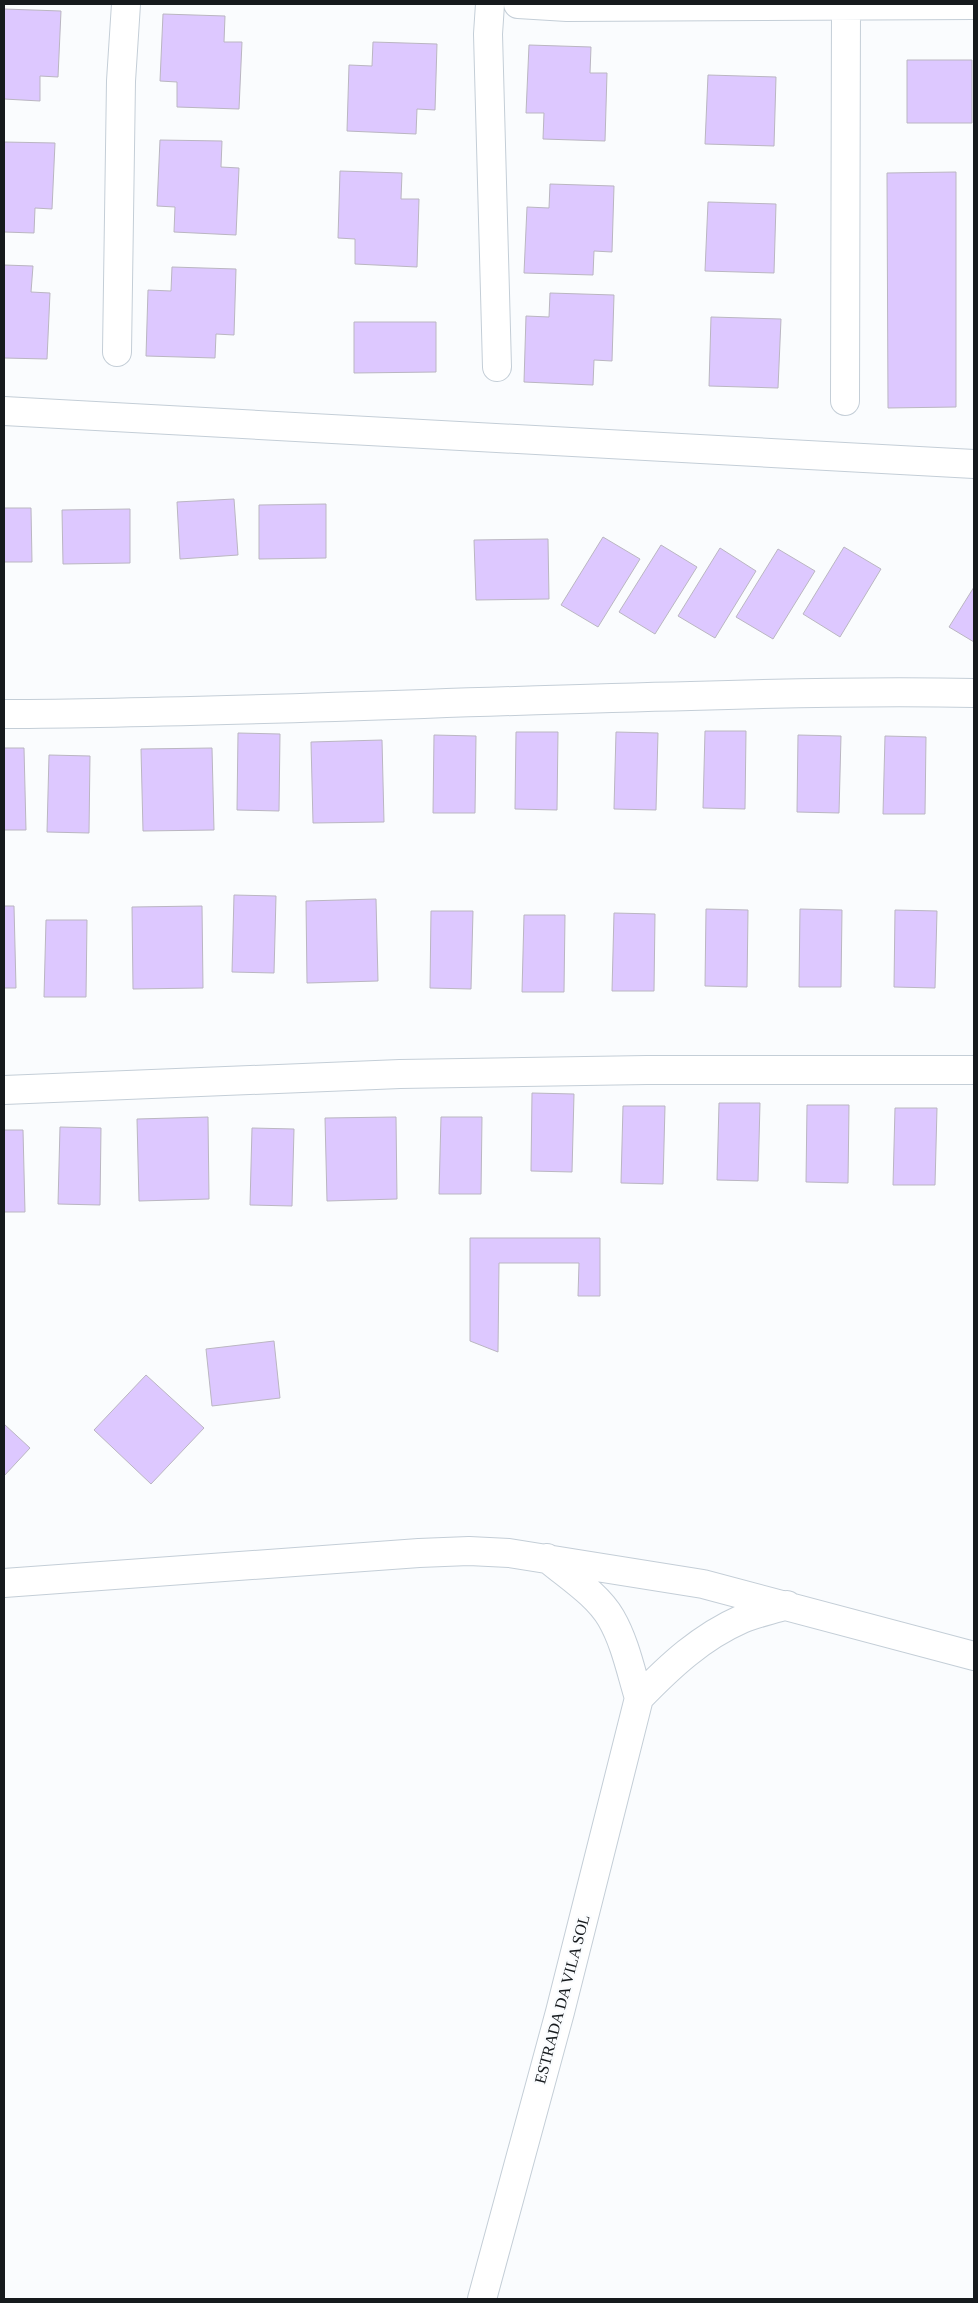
<svg xmlns="http://www.w3.org/2000/svg" width="978" height="2303" viewBox="0 0 978 2303" font-family="Georgia,serif">
<style>
.building{fill:#ddc8ff;stroke:#bab6c1}
.lines{fill:none;stroke-linecap:round;stroke-linejoin:round}
.street-casing{stroke:#c4ced7;stroke-width:30}
.street{stroke:#fff;stroke-width:28}
.labels{text-anchor:middle;dominant-baseline:central;stroke-width:4.5;stroke-linejoin:round;paint-order:stroke}
.street-label{font-size:16px;fill:#161a1d;stroke:#fafcfe}
</style>
<rect width="100%" height="100%" fill="#fafcfe"/>
<!-- building -->
<path class="building" d="M4,9l57,2 -3,66 -18,-1v25l-36,-2z
M163,14l62,2 -1,26h18l-3,67 -62,-2v-25l-17,-1z
M373,42l64,2 -2,66 -18,-1 -1,25 -69,-3 2,-66 23,1z
M529,45l62,2 -1,26h17l-2,68 -62,-2 1,-26h-18z
M907,60h65v63h-65z
M708,75l68,2 -2,69 -69,-2z
M160,140l62,1 -1,26 18,1 -3,67 -62,-3 1,-25 -18,-1z
M4,142l51,1 -3,66 -17,-1 -1,25 -30,-1z
M340,171l62,2 -1,26h18l-2,68 -62,-3v-25l-17,-1z
M956,172v235l-68,1 -1,-235z
M550,184l64,2 -2,66 -18,-1 -1,24 -69,-2 3,-66 22,1z
M708,202l68,2 -2,69 -69,-2z
M4,265l29,1 -2,26 19,1 -3,66 -43,-1z
M172,267l64,2 -2,66 -18,-1 -1,24 -69,-2 2,-66 23,1z
M550,293l64,2 -2,66 -18,-1 -1,25 -69,-3 2,-66 23,1z
M711,317l70,2 -3,69 -69,-2z
M354,322h82v50l-82,1z
M234,499l4,56 -58,4 -3,-57z
M326,504v54l-67,1v-54z
M4,508h27l1,54h-28z
M130,509v54l-67,1 -1,-54z
M603,537l37,22 -42,68 -37,-22z
M548,539l1,60 -73,1 -2,-60z
M661,545l36,22 -42,67 -36,-22z
M844,547l37,22 -41,68 -37,-23z
M720,548l36,23 -41,67 -37,-22z
M778,549l37,22 -42,68 -37,-22z
M974,587v55l-25,-15z
M705,731h41l-1,78 -42,-1z
M516,732h42l-1,78 -42,-1z
M616,732l42,1 -2,77 -42,-1z
M238,733l42,1 -1,77 -42,-1z
M434,735l42,1 -1,77h-42z
M798,735l43,1 -2,77 -42,-1z
M885,736l41,1 -1,77h-42z
M382,740l2,82 -71,1 -2,-81z
M4,748h20l2,82h-22z
M212,748l2,82 -71,1 -2,-82z
M49,755l41,1 -1,77 -42,-1z
M234,895l42,1 -2,77 -42,-1z
M376,899l2,82 -71,2 -1,-82z
M4,906h10l2,82h-12z
M202,906l1,82 -70,1 -1,-82z
M706,909l42,1 -1,77 -42,-1z
M800,909l42,1 -1,77h-42z
M895,910l42,1 -2,77 -41,-1z
M431,911h42l-2,78 -41,-1z
M614,913l41,1 -1,77h-42z
M524,915h41l-1,77h-42z
M46,920h41l-1,77h-42z
M532,1093l42,1 -2,78 -41,-1z
M719,1103h41l-2,78 -41,-1z
M807,1105h42l-1,78 -42,-1z
M623,1106h42l-2,78 -42,-1z
M895,1108h42l-2,77h-42z
M208,1117l1,82 -70,2 -2,-82z
M396,1117l1,82 -70,2 -2,-83z
M441,1117h41l-1,77h-42z
M60,1127l41,1 -1,77 -42,-1z
M252,1128l42,1 -2,77 -42,-1z
M4,1130h19l2,82h-21z
M470,1238h130v58h-22l1,-33h-80l-1,89 -28,-11z
M274,1341l6,57 -68,8 -6,-57z
M146,1375l58,53 -53,56 -57,-54z
M4,1424l26,24 -26,28z"/>
<g class="lines">
<defs>
<path id="street" d="M490,4l-2,30 9,333
M518,4l49,3 407,-2
M117,352l4,-271 5,-77
M845,401l1,-397
M4,411l970,53
M4,714c229,-1 458,-13 687,-18 95,-3 189,-5 283,-3
M4,1090l396,-16 247,-4h327
M547,1558c21,18 50,36 64,60 14,24 20,54 28,80
M4,1583l415,-30 50,-2 40,2 194,31 271,72
M482,2299l78,-287 79,-314c31,-32 62,-61 103,-79 14,-6 30,-9 45,-14"/>
</defs>
<!-- street casing -->
<use href="#street" class="street-casing"/>
<!-- street -->
<use href="#street" class="street"/>
</g>
<g class="labels">
<!-- street labels -->
<g class="street-label">
<text transform="translate(562 1999) rotate(-75)">ESTRADA DA VILA SOL</text>
</g>
</g>
<!-- border -->
<rect width="978" height="2303" fill="none" stroke="#161a1d" stroke-width="10"/>
</svg>
